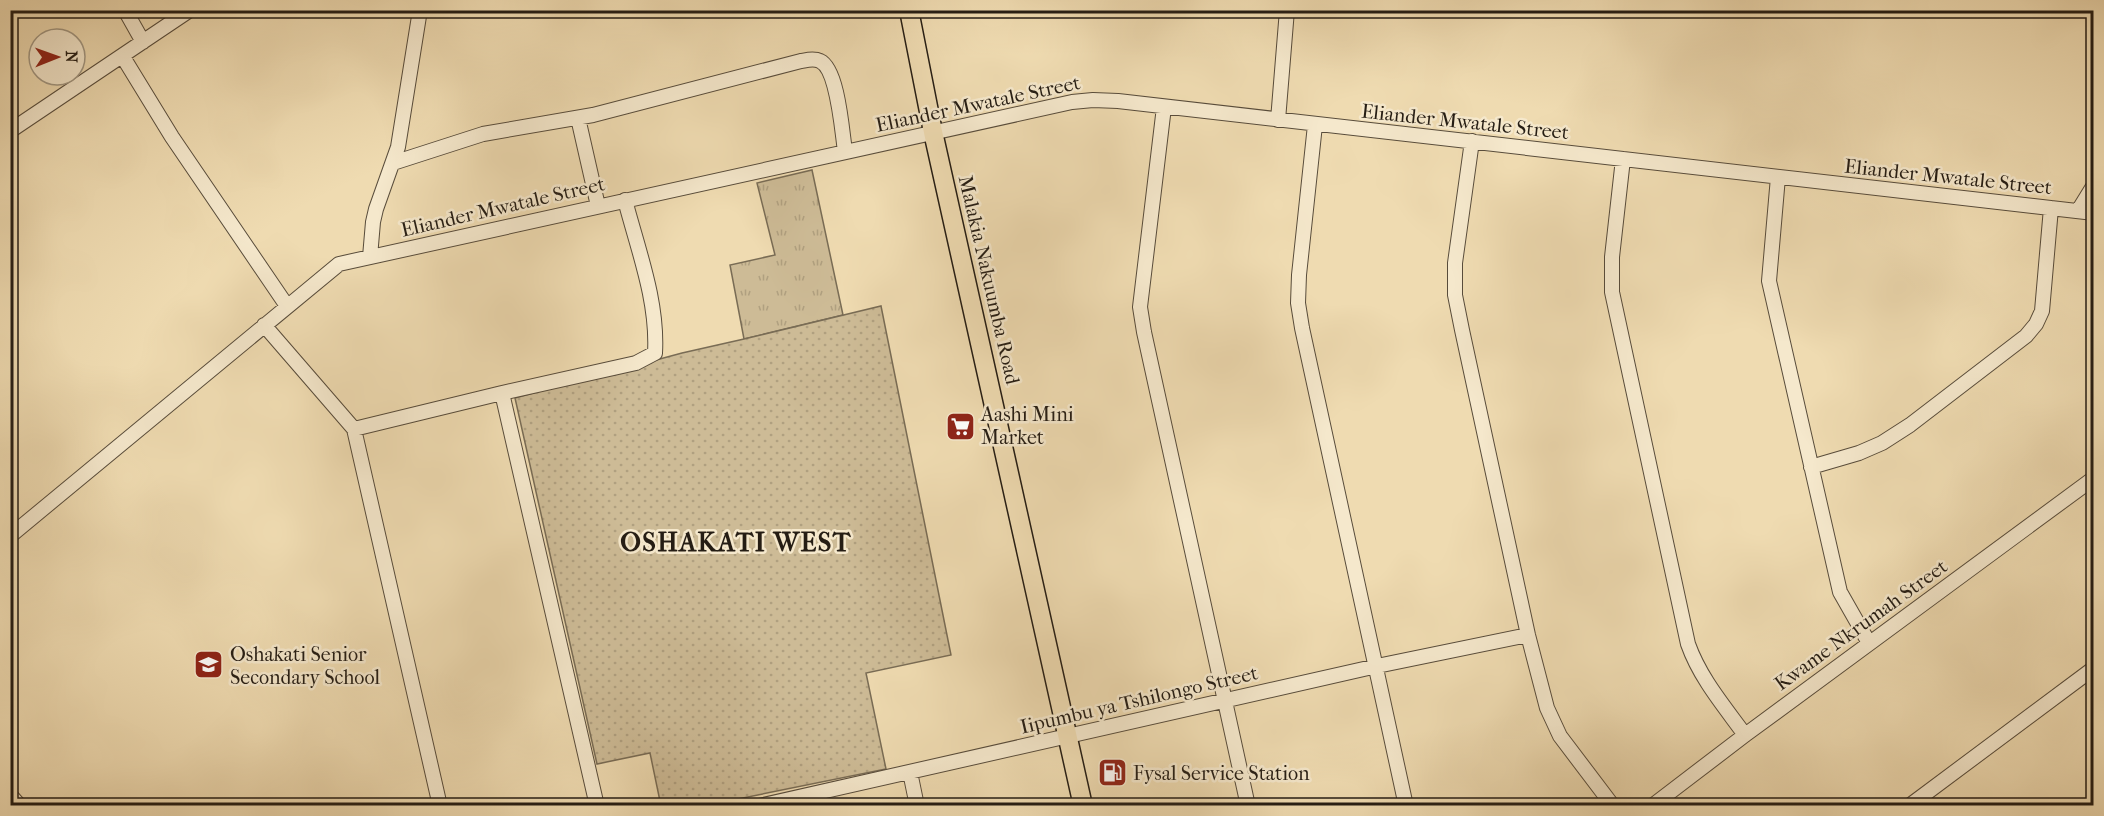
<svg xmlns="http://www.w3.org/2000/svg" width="2104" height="816" viewBox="0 0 2104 816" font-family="'IM FELL French Canon',serif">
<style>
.grass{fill:url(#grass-tufts);stroke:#796c55;stroke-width:1.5}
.park{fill:url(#park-dots);stroke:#796c55;stroke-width:1.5}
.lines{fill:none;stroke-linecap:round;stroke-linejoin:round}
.minor-casing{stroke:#584c3b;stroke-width:16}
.major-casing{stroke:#251d14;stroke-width:21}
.minor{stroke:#f5e8cc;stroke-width:14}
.major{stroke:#efdbb1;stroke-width:18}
.labels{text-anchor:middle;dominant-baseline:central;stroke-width:5;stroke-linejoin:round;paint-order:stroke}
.street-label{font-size:20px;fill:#251d14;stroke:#f5e8cc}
.poi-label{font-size:20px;fill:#251d14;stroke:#f5e8cc;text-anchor:start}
.district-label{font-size:26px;font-weight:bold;letter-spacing:1.5px;fill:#251d14;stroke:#f5e8cc}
</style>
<defs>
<pattern id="grass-tufts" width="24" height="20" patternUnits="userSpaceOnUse" patternTransform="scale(1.5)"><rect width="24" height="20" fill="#cdbb96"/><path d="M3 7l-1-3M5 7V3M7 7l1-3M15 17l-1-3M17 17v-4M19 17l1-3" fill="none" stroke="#b0a080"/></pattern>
<pattern id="park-dots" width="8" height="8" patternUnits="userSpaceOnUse" patternTransform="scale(1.5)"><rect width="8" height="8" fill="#cdbb96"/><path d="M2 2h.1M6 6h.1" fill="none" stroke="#b0a080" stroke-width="1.8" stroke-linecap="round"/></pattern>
</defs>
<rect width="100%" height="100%" fill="#efdbb1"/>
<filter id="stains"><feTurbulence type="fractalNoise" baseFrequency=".00333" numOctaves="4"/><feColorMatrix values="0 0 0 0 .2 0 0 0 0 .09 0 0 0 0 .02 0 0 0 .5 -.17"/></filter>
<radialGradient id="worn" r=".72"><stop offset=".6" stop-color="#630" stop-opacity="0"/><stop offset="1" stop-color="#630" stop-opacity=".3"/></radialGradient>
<!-- grass -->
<path class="grass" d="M812,170l31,145 -99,24 -14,-74 45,-10 -18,-72z"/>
<!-- park -->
<path class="park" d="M881,306l70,349 -85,18 20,96 -178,36 -47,1 -11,-53 -53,11 -82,-366 167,-45 62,-14z"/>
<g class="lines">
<defs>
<path id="minor" d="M125,10l18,32
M123,57l49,80 115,169
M1164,107l-24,200 4,25 104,474
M578,118l20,88
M1278,120l9,-110
M1315,125l-16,150 -1,28 4,25 104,478
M10,131l180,-121
M1472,141l-17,122v32l7,35 66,305 19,73 13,28 53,70
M1623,159l-11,98v35l76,352c12,34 36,62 57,91
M393,163l90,-29 110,-19 208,-54c6,-1 13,-3 19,0 18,8 22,71 25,90
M1778,177l-9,104 71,311 29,51
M2078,211l16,-26
M370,257l3,-35 3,-13 22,-62 22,-137
M264,325l90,104 86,377
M502,393l134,-30 19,-10c3,-52 -17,-103 -30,-153
M354,429l148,-36 95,413
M1811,467l48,-14 23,-10 28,-18 116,-89 10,-12 6,-13 9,-103
M10,536l329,-272 733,-162 21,-2 25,1 976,112
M910,772l7,34
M10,795l10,11
M759,806l618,-140 151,-31
M1652,806l93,-71 349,-257
M1909,806l185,-138"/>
<path id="major" d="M909,10l24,122 150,674"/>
</defs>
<!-- minor casing -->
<use href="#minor" class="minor-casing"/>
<!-- major casing -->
<use href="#major" class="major-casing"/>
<!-- minor -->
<use href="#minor" class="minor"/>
<!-- major -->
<use href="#major" class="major"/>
</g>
<!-- icons -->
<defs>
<symbol id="supermarket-square" viewBox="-11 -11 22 22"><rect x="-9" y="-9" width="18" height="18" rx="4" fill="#8f2418" stroke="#f5e8cc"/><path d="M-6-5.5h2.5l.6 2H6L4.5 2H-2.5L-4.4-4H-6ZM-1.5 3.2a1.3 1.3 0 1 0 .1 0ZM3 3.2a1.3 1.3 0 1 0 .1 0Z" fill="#fff"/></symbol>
<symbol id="school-square" viewBox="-11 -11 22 22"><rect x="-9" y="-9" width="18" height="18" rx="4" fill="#8f2418" stroke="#f5e8cc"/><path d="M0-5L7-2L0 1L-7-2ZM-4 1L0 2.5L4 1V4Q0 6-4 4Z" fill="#fff"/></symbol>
<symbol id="fuel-square" viewBox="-11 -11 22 22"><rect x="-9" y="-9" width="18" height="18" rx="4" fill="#8f2418" stroke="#f5e8cc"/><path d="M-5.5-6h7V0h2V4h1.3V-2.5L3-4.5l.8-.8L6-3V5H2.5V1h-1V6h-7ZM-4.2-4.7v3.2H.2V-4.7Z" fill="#fff"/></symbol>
</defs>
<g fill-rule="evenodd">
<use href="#supermarket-square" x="944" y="410" width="33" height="33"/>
<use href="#school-square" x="192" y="648" width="33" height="33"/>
<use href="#fuel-square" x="1096" y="756" width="33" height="33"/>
</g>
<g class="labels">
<!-- street labels -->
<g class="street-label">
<text transform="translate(978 104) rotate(-12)">Eliander Mwatale Street</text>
<text transform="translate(1465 122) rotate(6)">Eliander Mwatale Street</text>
<text transform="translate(1948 177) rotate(6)">Eliander Mwatale Street</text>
<text transform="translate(503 207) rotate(-13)">Eliander Mwatale Street</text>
<text transform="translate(989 280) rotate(77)">Malakia Nakuumba Road</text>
<text transform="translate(1861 625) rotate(-36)">Kwame Nkrumah Street</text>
<text transform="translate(1139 700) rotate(-13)">Iipumbu ya Tshilongo Street</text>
</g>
<!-- poi labels -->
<g class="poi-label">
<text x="981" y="414">Aashi Mini<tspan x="981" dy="23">Market</tspan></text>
<text x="230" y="654">Oshakati Senior<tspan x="230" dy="23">Secondary School</tspan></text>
<text x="1133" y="773">Fysal Service Station</text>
</g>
<!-- district labels -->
<g class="district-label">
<text x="736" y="542">OSHAKATI WEST</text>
</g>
</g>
<!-- margin -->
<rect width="2104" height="816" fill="none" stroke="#efdbb1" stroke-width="36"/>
<rect x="12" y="12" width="2080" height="792" fill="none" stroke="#251d14" stroke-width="3"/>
<rect x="18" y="18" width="2068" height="780" fill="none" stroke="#251d14" stroke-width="1.5"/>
<!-- north arrow -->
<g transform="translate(57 57) rotate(89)"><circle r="28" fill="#f5e8cc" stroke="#a29782" stroke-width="1.5"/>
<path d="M0-4.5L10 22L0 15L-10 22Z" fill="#8f2418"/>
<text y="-9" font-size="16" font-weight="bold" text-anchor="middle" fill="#251d14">N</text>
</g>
<rect width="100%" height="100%" filter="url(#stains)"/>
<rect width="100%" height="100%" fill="url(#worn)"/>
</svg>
